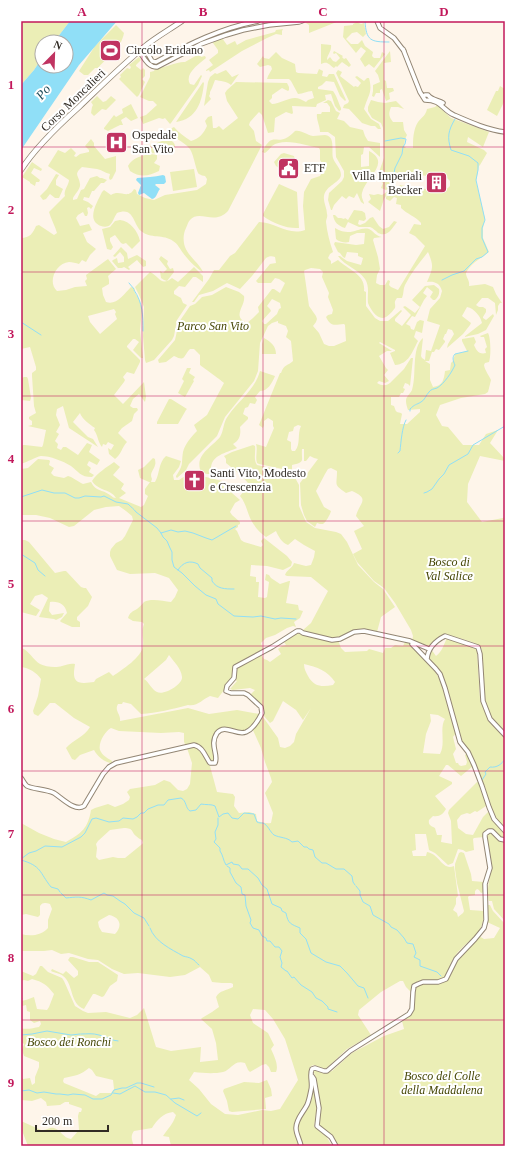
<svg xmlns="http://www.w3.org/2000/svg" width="526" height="1167" viewBox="0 0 526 1167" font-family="Georgia,serif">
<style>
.green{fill:#ebeeb6;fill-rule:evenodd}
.water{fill:#90dff7}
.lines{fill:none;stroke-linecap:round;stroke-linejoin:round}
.stream{stroke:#90dff7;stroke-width:1}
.minor-casing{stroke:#938674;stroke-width:5.5}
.major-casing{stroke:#938674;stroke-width:6}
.minor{stroke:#fff;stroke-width:3.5}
.major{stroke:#fff;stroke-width:4.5}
.grid{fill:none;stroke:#c2185b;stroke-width:1;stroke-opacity:0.55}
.labels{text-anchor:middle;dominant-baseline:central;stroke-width:4;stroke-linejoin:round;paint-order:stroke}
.poi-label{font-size:12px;fill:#312b24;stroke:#fff;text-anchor:start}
.street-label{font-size:12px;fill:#312b24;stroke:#fff}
.park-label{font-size:12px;font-style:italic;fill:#464706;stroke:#fff}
.water-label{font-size:13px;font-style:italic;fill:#1d4b58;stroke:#fff}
.neatline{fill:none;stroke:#c2185b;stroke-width:1.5}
.grid-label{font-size:13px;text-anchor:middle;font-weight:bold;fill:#c2185b}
</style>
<rect width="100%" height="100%" fill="#fef5ea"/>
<!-- green -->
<path class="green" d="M21,21h49l-16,21h-12v16l-8,12 -13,15z
M305,21h34l-30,12v-8l-3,-2h-5z
M357,22l4,2 3,-1 2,11 -3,3 -6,-5 -5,1 -6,6 5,5h7l4,-4 3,6 8,6 -1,4 2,2h6l2,-6 3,2 -11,14 -5,-4 -4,3 -5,-8 6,-8 -5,-4 -5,6 -13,-16 1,-11 9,-1v-1z
M116,25l8,8c-3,16 -16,23 -26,35h-3l-7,7h-4l-5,-4 16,-25z
M283,29l-1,2v4l-6,-1 -9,4 -25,13 -32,21 -1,-2 -3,1v-1l7,-5 -4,-5 9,-7v-3l-5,-7v-2l9,-3 5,7 8,-4 2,4 9,-5 29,-8 1,-2z
M321,44l10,1c1,6 -4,10 -4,15l3,-3 3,4 3,1 4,-4 -4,-5 -2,1 -1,-1 1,-2 9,5 -1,1 2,2 2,-1 5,7 -2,2 -7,-5 -5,5 -1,-1 -2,2c-6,-4 -6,-7 -13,-4z
M390,51l1,11 -7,1v17l2,1 1,7h6l1,3 -5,2 1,6 -4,2 -4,-12 -2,1v3h-4l-2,4 -2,-1 1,-5v-6l7,-3 -2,-7 -3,-4z
M276,52l6,6 13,6 1,8 2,1 19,1 2,-5 4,2 -1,5 5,1 2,-3h5l12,26 -1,1 -5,-5 -6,-14 -8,-1 -4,4 -4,2v2l15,2c4,5 5,11 8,17v2l-2,1 -4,-5 -4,-12 -6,1 1,5 -9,4 -1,3 -24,-1 1,7 -1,1 -6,-2 -11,6 -1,14 -6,1 -6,-18 -3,-3 -9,10 -1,3 5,6 2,10 6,4 -34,66c-14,15 -28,-2 -38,9 -2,2 -3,6 -4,8 -3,6 -3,13 -1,19 4,10 14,16 18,25 -6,-3 -15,-12 -20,-19 -3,-4 -5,-9 -10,-12 -9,-7 -23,-2 -32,-10 -8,-7 -7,-25 -24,-18 -3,4 -4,9 -7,12 -2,2 -6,2 -9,1 -16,-6 -3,-25 1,-34l2,-2 7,5c9,-6 17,5 23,-6l2,1 1,4 8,4 9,2 11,-5 32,-5 9,-6 1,-5 -2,-3c-2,0 -4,-1 -6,-2 -3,-2 -5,-21 -10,-26 -7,-8 -15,-8 -19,-19l4,-2c5,6 11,10 17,14 8,-2 13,-8 16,-15l-2,-5 3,-4 3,-1h1l1,12h3l3,-2 4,4 15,-12 -11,-17 -2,-8 2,-3 9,-8 51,1 2,4v3l-1,1 -6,-3 -10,7v3l-3,3 3,3c9,0 19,-9 28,-5 2,1 4,2 6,3l2,-2 6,-2 -2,-7c-5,0 -9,3 -14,3l-7,-13 -2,-2h-22l1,-3 4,-7 -1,-3 -3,-1 -8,2 -3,-3 6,-8 1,2 5,1z
M199,54l2,3 4,-1 1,2c-7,6 -22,16 -16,26l4,1 7,-10 1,1 -4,9 -27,38 -1,1 -5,-6 -2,1 -4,-1 -16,6 -3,-7 6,-2 11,-10 -4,-4h-4l-9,-4 10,-20v-5l4,-1 1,-2c8,-1 24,-8 30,-7z
M139,57l2,3 -5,5v1l5,4 2,-2 2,2v6l-3,3 3,3 -6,13 -2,2 -18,-18 2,-2 -1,-2 7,-7 3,1 1,-2 -2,-2z
M226,70l6,7 7,-3 -8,11c-4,-4 -11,-4 -16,-5l-3,8 -2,4v2l-1,2 2,3 -7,7 4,-24 2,-5 5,-4 2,1z
M338,70l4,2 -2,4 14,11 1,-1 3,1 3,-4 -6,-6 2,-1 7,5 3,-3h2c4,15 -1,17 -5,31l7,10 8,5 2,5h-3l-3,-3h-4l-9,-3 -13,-14 -6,-1 1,-3 4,-2 1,-2 -13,-28z
M203,82l1,1c-2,19 -7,36 -28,39z
M500,86l5,3v11l-8,16 -10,-6 9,-19h2z
M97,96l6,6 3,-1 5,-5 5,4 -10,10 -4,-1 -8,7 -3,-3 1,-6 1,-2 -2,-3z
M328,100l3,1 5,10 4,2 -3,6 7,2 6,6 13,3 2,6 3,5 12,2v14l-11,-10h-5l-1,7 -2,1v12l8,-1v-15c23,12 -4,27 -7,42 -1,4 1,7 2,10v1l-3,-2 -4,-9 -3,5 -5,-2 -3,3 -4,-3 -8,9 -2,5h-1l-3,-10 1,-7 13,-12 2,-4v-6l-8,-14 -1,-20 -7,-5h-8c0,-6 -4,-13 -3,-18h4l1,-2h8v-5l-3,-4h-4z
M371,100l7,2 7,1 11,-2 8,8 -6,-2h-7c-3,8 -2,9 2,15h10l1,8 3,5 -2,4 -1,7 2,2h7c0,-8 0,-18 5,-26 4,-5 8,-7 9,-13l8,-2 2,-2 14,13 38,14 -6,15 -15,-10 -1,5 17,8 3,3 -7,12 -1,1 -3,15 9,38 -2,9v10l6,14c-9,7 -18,11 -23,21 0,5 4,7 3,13l16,-2 8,3 3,7 6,9h-2l-2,3v4l-2,5 -1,-12 -7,-5h-6l-6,7 3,2h4l3,2v3l-3,5v1l3,2 7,-6 1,2 -8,14 -8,4 -14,3 18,-14c-1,-6 -8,-15 -15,-16l-5,9 9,7 -1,2 -7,9 -16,14 1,-4 6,-10 -2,-4 -4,-1 -2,5h-1l-2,5 2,2v1l-6,8 -3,-1 -2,3h-2l-3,9h-4l5,3v16l3,7c10,-1 11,-8 12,-16l5,-1 1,-7 2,-2 2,-7 12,-3 -5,-10v-2l12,-2 2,5 -2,3c2,5 5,10 12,8l-1,-4 2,-2 -3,-10h-3l-1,-1 8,-3c3,5 3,24 1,29l-4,1 -1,2c1,6 5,10 7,15l-3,12 -3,2 -24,4 -21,7 -4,10 6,11 6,1 15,18h16l7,-11 12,-4 -8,13 15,16v2l-25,-5 -12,28 -1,18 15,20 21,-4 2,-2v217l-15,-16 -7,-20 -1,-47 -2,-4 -8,-4 -26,-8 -5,2 -13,11 -16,-6 1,-5 -2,-6 -16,-27 -11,-15 -10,-7 -17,-19 -4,-8 9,-5 -8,-18 10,-5 -8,-10c3,-13 15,-17 -4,-25l-6,2c-13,-9 -9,-7 -9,-22l-6,-3 -3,1 -3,5 -9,17 8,16 7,4c-1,4 -5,11 -8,13 -2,0 -4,0 -6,-1l-2,4 -8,-6 -3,-6 -3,-10 -1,-22 18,-24 -4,-1 -4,-2 -4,5h-2v-12h-2c-1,12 4,13 -10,16v6l-33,-7 -2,-1c-2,-7 1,-13 -1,-19l10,3 8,-19 -1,-2v-5l-5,-3 -4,3v4l-1,3 -4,-3 21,-52h1c3,-9 7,-7 12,-12l-2,-20 -5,-4 2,-6 -2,-5 -8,-3v-2l-6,2 -4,3 -8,17 -2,28 -4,10 -29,36 -8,19 -28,28 -3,6 -9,8 -1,-1v-1c8,-12 5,-11 7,-24 2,-8 8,-15 14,-21l-3,-6 13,-10 17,-32c-3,-3 -23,-17 -24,-18 0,-3 0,-8 0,-10l-6,-6h-4c-7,7 -4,13 -16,7l-8,6 -7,1 -1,-3 17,-20 4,-18 11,-16 5,-2 7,-7 10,-2 14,-8 13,5 5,4c2,10 -13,20 3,27l6,-5 6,-6 -1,-5 14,-18h2l6,4 5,-10 -6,-4 -4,-1 -4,5h-13l-2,-2 14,-17 6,-1 -1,-6c-3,-1 -6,-1 -9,1l-14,18 -12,13 -13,-6 -14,8 -14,4 -5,7h-2l17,-23 5,-9h5l11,-14 5,-3 24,-31c16,0 29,14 46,8l-2,-24 1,-14 7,-13 9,-3 5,-8 -5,-8v-10l-1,-2c-12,-2 -35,-11 -47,-2 -2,2 -4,5 -7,7l-3,-1c11,-21 13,-7 26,-15 3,-2 5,-4 7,-6 7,-1 11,4 18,5 4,0 8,-1 12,-1 11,1 6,16 8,23 2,6 8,10 8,17 -1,8 -15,10 -17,21 -1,6 3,12 3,18 1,3 -1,5 -1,8 1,10 4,21 7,30l-3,2 -2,4 3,3v3l7,-4c10,10 28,14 26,31l2,1v14l9,12 5,3h8l13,-11 1,1 -7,8v2l7,5 9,-11 -8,-8 2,-1 10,7 5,-6 -8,-7 13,-14 9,-1 5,4c1,5 -1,8 -4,11h-2l-3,-3 3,-5 -6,-5 -4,6 4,3 -3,4 -9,17 -3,-1 -6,8 4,2 1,3 3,1 3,-8 3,-2 4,1 -2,12 -6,-2 -2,6 4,4c-6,11 -9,23 -23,24l-5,-12 5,-2v-1l-15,-8 -1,1 13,8h-5l-8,5 7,12 2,2 -4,5 5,6 -4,2 -6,-2 -2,2c5,3 9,3 13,0l14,-14 7,-11h2l-3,28 -2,-2 -3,-1 -2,5 2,1 -2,4h-2l-2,4h-8v8l3,1c2,5 1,6 7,7l1,1 -2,10h7l13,-12v-3l-12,1c-1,-3 -2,-6 -2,-9 0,-5 4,-7 6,-11 5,-15 -1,-42 11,-52l-2,18 1,2 3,2 1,-10 5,1 9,-26 -13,-4 3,-12 10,-11 2,-7c-2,-8 -8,-10 -15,-9 6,-14 7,-16 1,-30 -8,10 -17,21 -23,33 -2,4 -1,8 -3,13h-5c-4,5 -1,5 -2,10 -7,9 -13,15 -22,4 -2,-3 -4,-6 -5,-9 -1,-8 2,-16 -3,-24 -7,-10 -20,-13 -27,-23h2l7,5 14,4 2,-7 -5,-2v-3l-11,-1 -2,6 -2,-1 -3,-4 -2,-1 -4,-8 1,-2 21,3 8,-1 1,-11h-8l-7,3 -1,6c-4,1 -10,0 -13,-3l-1,-10v-1c17,10 23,-2 34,1 5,2 6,7 13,8l-8,1 -1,2 5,17 2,12 -3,6 -1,8 4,2h5l3,-5 2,1 -1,4 2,2 7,3 27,-44 -10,-10 -6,-3 5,-9 7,1v-2c-6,-7 -14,-9 -20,-15v-3l-5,-1 1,-6 -3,-1 -4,4 -4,-2v-2l8,-10h5l1,-2 19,4 29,-1 2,-2v-5l-4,-4 -30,-2 -6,1h-12l-7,11 -5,3 -5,-2 2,-5 -3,-2 3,-7 -4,-2 5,-14 -1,-30 -2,-5 -9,-5 -4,-7v-4zM311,268l9,1 3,3 -1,5 7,16 -1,4 5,13 -1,4 -4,1 -2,2c5,10 8,8 18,7l1,1 1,16 -12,5h-5l-5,-2 -5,-11 -6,-7 3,-4 1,-3 -1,-3 -7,-10 -5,-35 1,-1zM272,299l8,4 1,5 -2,1 -2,5 -11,10h-2l-2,-3 9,-10 -1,-2 -3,-3zM298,425l3,1c-4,8 0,18 -6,25h-3l-1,-2v-7l-4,-2 2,-8 4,-1 1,-4z
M131,104l7,14 -7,3 -5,-4 -5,3 2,5h-3l-12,6 -4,-2v-1l10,-13 2,2 7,-4 -1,-4z
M91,139l3,4v3l11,13 11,-3v15l-4,8 -2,1 -1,-2 1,-4c-5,-1 -8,-4 -13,-5 -5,-1 -10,-1 -15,-2 -9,8 -3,8 -2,17 1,4 -5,10 -7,14v2l4,-1 4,-9 3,-1 6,-11 7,-2 3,2h2l5,2 -3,3h-3l-7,8h-2l-3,7 -5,-1 -1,3 5,2 5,4 -2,3 -2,-2 -2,1 1,5 -1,3h-2l-2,-4 -5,3 -2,3 4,8 9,-2 3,6 -9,3 4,9 9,7 -6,6 -4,7 -4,-2 -3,4c-3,-1 -7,-2 -10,-2 -13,1 -22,20 -12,29l9,-1 9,-3 12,-1 -2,-5 2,-2 -1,-4 22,-16 8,10 -8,7 1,4v4l-7,4 1,7 3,7c10,4 18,-8 25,-15l3,1 1,2 -1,1 6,10 2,8 -2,21 3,28h-2l-8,-8 6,-8 -4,-3h-2l-6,7v1l13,13v2l-6,12 -7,-2 -4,5 2,3 -1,2 -10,13 9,9 21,-22 2,15 -1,5 -6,-8 -6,5 -3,7 3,2h4l1,2 -4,4 -2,7 -10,7 -4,5 9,9c-5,5 -6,13 -12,17l-6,-5 -1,-6 3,2 3,-5 -6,-3 -2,3 -3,-1 -1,3c-4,-4 -4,-12 -8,-17l1,-2c-6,-4 -13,-9 -15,-15l-7,9 15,15 5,2 5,8 -29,-19 -6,-22 -6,3 -1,6 4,10 -4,7 3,2 -4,7 3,3 -1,4 4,2 2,-3h3l12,8 9,-12 5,2 -3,7 11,8 -3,5 -8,-4 -2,4 4,3 -2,4 5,3 -2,2c-12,0 -13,-5 -21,-11 -8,-5 -21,-10 -30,-10 -6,1 -13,6 -20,8v-17l2,-2h2l17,2 1,-2 3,-15 -18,-4 4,-1v-4l-3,-2v-2l7,-4 -2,-7 -2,-30v-3l4,-3v-3l-6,-20 -9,2v-16l1,-2 -1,-1v-92c9,0 12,-5 15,-12l3,-1 15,10 3,-2c-2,-7 -6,-14 -8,-21l16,-16c-2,-5 4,-11 4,-16l-21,-14 10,-16 7,3 6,-5 5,5 -2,3 2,1 4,-3 9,-2v-2l-4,-4zM114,309l2,3 -1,2 2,5 -17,15 -10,-12 -2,-6z
M167,139c5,1 9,4 8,10 -8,7 -25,2 -36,6l-2,-2 2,-3z
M284,153l10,3 1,4 -1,2c-5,0 -12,2 -15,6l-3,-2 -2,-4 7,-8z
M151,154l6,1v4l-3,4 6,3 -1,5c-10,5 -19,7 -29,0l-2,-5c4,-8 14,-11 23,-12z
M32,162l10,7 -1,2 -7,-3 -3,5 9,7 -1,2h-3l-1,4 -5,-3v-1l-8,-5z
M194,169l3,18 -24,4 -3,-19z
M56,174l3,1 -3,5v5l7,4 -4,9h-4l-5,-4 -4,5 -3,1 -3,-4 7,-7z
M279,184l18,8 2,36c-12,1 -26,-5 -36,-12v-2z
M390,190l-6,9 -4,12 -12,-9 3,-3 -2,-5 5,1 4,-1 4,1z
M354,210l8,1 3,2 1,6 -2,2 -5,-1 -1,4 2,1 5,-2 5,-5 3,-1 6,9 4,3 6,-2 5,-6 3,1c-5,6 -9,16 -19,11 -2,-2 -5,-5 -8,-6h-11l-11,-5 -3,6c-7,-2 -11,-6 -12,-13h2l3,3h3l3,1 1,-1 3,2z
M120,220c10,1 18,11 20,21l-8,8 -6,-6 -3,1 -2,-1 -6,-8 -5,3v3l3,6 -2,3 -4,-1 -5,-20 8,-2 5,-6z
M121,247l6,6 1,6 9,-4 9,6v5l-3,1 -6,-7 -9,7 2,2 -1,1 -5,-3 -2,1h-4l-6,-7 1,-1 4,-2 1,5 6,-1v-5l-4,-5 -5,5 -2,-1z
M161,256l7,5 -1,3 3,5 3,-1 1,4 -7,9 -3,-1 -3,-2 -1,-7 3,2 4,-4 -8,-10z
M194,267l9,9v6l-7,-5h-3l-8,10 -6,-1 -5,5v3l7,4 2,5 4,2 -10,15 -3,16 -2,4 -18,20 -8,3 -1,-3 -2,-24 1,-29 -5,-12 -4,-8 15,-15c9,4 11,15 22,6l6,4z
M264,338c7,4 12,8 12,16h-14v-10z
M187,368h4l-2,5 6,4 -2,3 1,1 -9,16 -7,-4 6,-12 -2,-2z
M260,371l15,5c-3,7 -7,15 -15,15l-5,6 2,3 -2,4 -5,-1 -2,4 -3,1 -2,6 5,3v2l-8,8c1,7 0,13 -7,17l4,4c-11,5 -26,7 -26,21l5,4v1h-9l-6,-2c-7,-17 10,-24 19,-35 4,-6 3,-15 8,-21 10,-15 27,-26 32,-45z
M24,377h3l1,2 3,19 -1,3 -9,-1v-15l1,-7z
M169,399h2l16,10 -1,1 -8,14h-21v-2z
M253,445l2,1c1,6 -2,13 2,19l32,7 4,2 6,11v21l7,16 9,6 21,4 5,2 6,8 11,23 16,17 9,7 12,18 -14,10 -4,15 -15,-3h-5l-23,10 -28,-6 -3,-2v-1l8,-7 17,-32 -17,-14 -24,-1 -2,-1c2,-6 7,-6 9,-12l12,3 5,-1 3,-8 1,-6 -11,-6 -9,-6 -7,6c-6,-2 -10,-9 -12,-14l-10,6c-6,-4 -12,-11 -15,-17 -4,-8 -5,-17 -11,-24l7,-9 1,-4 -7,-8 -15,-12v-4l-2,-3 8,-4z
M166,456l15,5 -2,6 -6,8 1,5h5l6,-4 3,4v2l7,4 4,1 4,-6 -2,-1 1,-4 20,5 6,5 4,7 8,7 -5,3 -5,9 2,3 8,7v2l-2,1v2l-3,2 2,2 4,9 3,2 17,5 2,-2 -2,-4 3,-3 23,18 5,6 -1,4 -8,4 -16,-4 -16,-1 -1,11 6,1v5h3l-1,15 7,1 2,-1 2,-15 -4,-2 1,-6 3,1 2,3 9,6 9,-3h1l-4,22 12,2 1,5 4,1 -3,7 -6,4 2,5 -3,-1 -6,2 -12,7 -9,3 -5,5 2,6 -1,1 -28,15 -1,3v11l-4,3 -3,1 -2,7 -6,8 -8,-2c-7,3 -13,11 -22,9 -15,4 -31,8 -47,9l-10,-10 -8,-2 -1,2h-4c-4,7 3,10 2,17l68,-13 21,6 28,-4 22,4c-1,4 -3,6 -5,9 -9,12 -18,8 -30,5l-11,12v11l2,8 -1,3h-2c-10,-10 -7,-21 -26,-16l-2,-4v-9l-5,-1 -18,1 -42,-2 -8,-3c-6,3 -13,15 -11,22 2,5 7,8 12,11v2c-7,0 -15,-7 -18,-13l-14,5 -5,5 -3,-1 -6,-11c7,-8 18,-11 24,-21l-16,-9 -19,-15h-5l-9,10 -3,3 -4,-2 -1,-3 5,-15 3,-17c-5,-7 -12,-11 -20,-12v-19c8,2 12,12 19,16 6,3 16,4 22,2 5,-1 8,-3 13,-2 -1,8 -4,19 9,19 4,0 7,-1 10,-1l2,-3 13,-7 4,4c9,-6 29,-19 30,-30 1,-8 -2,-14 1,-22l-2,-2 -9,-1 -5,-3c2,-6 4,-6 9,-9 3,-2 5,-5 7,-7 7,-4 19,-1 27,0l4,-5 3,-7 -9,-12 -14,-5 -25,1 -13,-4 -7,-14v-4l1,-3 5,-6 6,-3 3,-4 8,-16 -1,-4 -6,-5 -7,-5 -13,1 -12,3 -20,16 -5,1 -19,-9 -14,-3h-15v-46l7,-1 10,-9 11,1 1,1 -1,4 5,3 -3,5 3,3 10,2 4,-2 3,1 10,6 2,1 8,-2c5,10 11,7 19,13 6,4 -1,1 6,3 -5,-9 -18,-7 -24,-17 5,-8 15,-14 22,-19l6,5 -7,8 11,9 -3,5 5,4 -7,5 22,9 3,-2 4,-9 -3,-2v-5l5,-7h5c5,-8 3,-19 11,-26zM169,655c5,7 12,13 13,22 1,7 -18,19 -25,15 -5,-2 -8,-10 -13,-13l22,-19z
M153,458l2,1c0,2 1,4 0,6 -1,5 -6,8 -3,14l-1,3h-2l-9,-4 -2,-8 6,-3z
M22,540h3l4,2 26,31 9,-2h2l15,16 3,1h2l6,9 -4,9 -11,11v3l3,2v5h-8l-11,-5 -1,-1 7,-8c-2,-9 -8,-12 -17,-11l-1,9 3,4 12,-2 -2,4 -6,3 -2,-1 -15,-2 9,-19 -6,-4 -7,2 -5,8 10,6 -4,6 -15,-4v-71z
M297,633l31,8 10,-1 3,8 4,4 22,-1 2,-2 14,4 2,-5h6l4,-3 8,1 2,-4h3l27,29c11,18 15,42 21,62l-3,4 3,12 -3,5 3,9h2l1,2 2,1 5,-1 1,-3 -2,-7 2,-2 6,13 -12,10 -13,-11h-2l-7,11 13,6v2l-17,12 11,13c-3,5 -6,8 -13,7l-4,4c-1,5 2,6 6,8l2,7h5l-1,7 11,2 -1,-23 -3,-8 1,-3 28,-28 3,1 6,20v3l-9,6 -2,-1 -5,3 -3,-1 -6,2 -4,5 1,8 8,6 7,1 10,-18 5,-5 2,1 5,9 10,12v3l-2,1c-6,-2 -10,-12 -18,-7l-1,6 -10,1 -1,1 1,11 -8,2 -3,-2 -5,-1 -5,14 -5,2 -13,-12 -6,-3 -3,-16h-11l1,16 -4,1 1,5h13l1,-4c13,2 15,19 27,14l4,30 -2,2v6l-3,6 4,3 1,4 5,-4 1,-2 -7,-28 -2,-14v-5l4,-11 2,-1 3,1 7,21 1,7 12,1v10l-3,1 -2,-3 -2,-1 -2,2v4l-6,1 -1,1 2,13 14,1c0,26 -16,27 -29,45 -5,6 -5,19 -13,23 -11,6 -26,-7 -31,13l-5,-5 -3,-6h-3l-19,11 -22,18 -1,5 13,20 -24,14 -18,17 -4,3 -11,-4 -3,1 -2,3 1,19 -4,16 -8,11 -4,10 1,9 5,12h-129l-2,-9 -6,-1c6,-9 9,-10 13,-21l-3,-3c-10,1 -16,8 -21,16l-18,3c-4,5 -2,10 0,15h-106l-7,-18v-7l20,9c5,1 8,-3 13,-2 7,2 9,10 17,11l8,-9 -1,-14 1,-4h2l1,-3 -1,-1 -12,-4v-2h-4l-5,3 -13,1 -1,-4 -5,-4 -9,3 -11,-1v-24l2,3 7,-1 2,7 3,-2v-6l4,-10v-5l-15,-6 -2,-6 2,-6 -3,-2v-14c6,2 12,0 18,-1l2,-3 -1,-3 -6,2 -4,-3v-8l-3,-1 -1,-6 -4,1 -1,8v-13l5,-1 8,-3 3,12 10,1 2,-3 5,-13c-7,-9 -11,-12 -22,-15l-4,2 -4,-1 -3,1v-10l12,5 3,-2 4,-8h2l6,6 14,6 2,3 11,25 8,5 5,2 18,-1 24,6 7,-3 7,-7 12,39 15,4 30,-4 -1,15 18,-2 -2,-17 -4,-14 -11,-10 1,-1 10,-6 7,-5 -3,-10c4,-7 10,-6 17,-10v-3l-2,-1h-9l-10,-1 -3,-7 -9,-8 -15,8 -15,2 -32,-4 -14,1 -12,-5 -14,-9 -10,-1 -19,-6 -8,1 -9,-4 -8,1h-23v-17c10,3 21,1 27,-6v-8l4,-11 -2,-5c-5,-1 -7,-2 -10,2v9l-2,2 -12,-3 -5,1v-92l18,10 15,6 12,3c16,-9 22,-14 25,-32l4,-2 13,-4 7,3 8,-3 6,-4 1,-3 -3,-5 3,-3 25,-4 9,-5 6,2 8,8 5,1 4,-2 3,-5 2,-21 -5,-15 6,-2 6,3 11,17 7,26 16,2 2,3 -1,9 5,7 10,-1 7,2 1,7c4,1 10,3 14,2l2,-10 -8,-20 7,-11 -1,-4 -6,-16 -4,-14 -9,-20 10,-11h1l15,21 2,9 5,1 5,-2 4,-4 2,-8 15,-26 -8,12 -7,-10 -13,-9 -10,20 -3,2 -7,-8v-3l-12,-16v-2l4,-4 -5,-2 -17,2 -3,-1 7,-8 -2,-1 1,-13 23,-12 3,1 2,3 3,1 3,2 11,-8 -3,-5 4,-3 4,-1 -2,-3zM304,664c13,3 24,7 31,18l-2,3c-11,2 -19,2 -25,-9 -2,-4 -4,-7 -4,-12zM430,714l8,1 7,4c-6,9 1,24 -5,35l-17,-1 3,-19 5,-13zM124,828c10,0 7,4 12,8 2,2 4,3 6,4l1,3 -2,2 -16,13h-7l-5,-1 -14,3 -3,-3 1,-9 -1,-4 2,-3 12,-11zM109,915c11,2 14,11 6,19l-13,-2 -3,-5 -1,-5 2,-2zM253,1009l12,1 8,9 12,20 13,41 -18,29 -9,2 -9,-1 -24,5 -13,-1 -14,-10 -12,-15 -10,-9 5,-8c9,1 20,2 29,0 8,-2 11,-13 22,-9l3,7 2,2 12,-7 4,-1 3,3 2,5h5c3,-7 -2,-16 -5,-23l3,-4 -6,-12 -15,-10 -3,-8zM89,1068l3,2 4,6 17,4 1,9 -3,4h-11l-4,3 -32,-13 -1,-2 1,-3c10,-2 17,-3 25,-10z
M447,638l26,9 4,3 3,49 9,22 16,15v93l-11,-13 -10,-29 -23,-45 -15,-56 -16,-27 -1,-4 2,-6 5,7c6,-4 8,-12 11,-18z
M489,833h4c3,3 7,9 12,9v79l-11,-12 -2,-8h-3c-2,-7 -1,-16 1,-24h-2l3,-9 -5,-30 1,-4z
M487,905h3l3,6 12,13v222h-167l-6,-11 -13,-9 -1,-3c3,-15 1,-39 -5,-53l11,3 8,-2 20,-18 32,-17 20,-7 -2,-8 8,-6 5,-25 3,-5c9,-4 20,2 28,-4 6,-4 6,-13 10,-19 6,-9 16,-18 23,-26l5,3 10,-1 6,-10 -13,-6 -1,-16z
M70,957h3l16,5h9l20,13 -1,6 -7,5 -6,10 -2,1 -7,-3h-2l-9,15c-15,-6 -10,-25 -21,-33 -3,-3 -8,-3 -12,-5l1,-2 11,5 3,-3 8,7 4,-3v-4l-10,-11z
M267,1080l4,9 1,7 -7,2 1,11 -34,3 -3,-1 -2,-10 -4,-10 1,-2 20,-7 15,1z
M313,1081l4,25 -3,21 12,9 6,10h-29l-5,-14v-10l13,-22 2,-9z"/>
<!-- water -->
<path class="water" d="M70,21h47l-38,44 -58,85v-65l13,-15 8,-12v8h24v-24h-12z
M163,175l2,1 1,6 -2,2h-8l-1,1 5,4c-3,3 -3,9 -8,10l-8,-6 -5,2 -1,-2 3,-8 -5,-5 1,-2c9,-1 17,-1 26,-3z"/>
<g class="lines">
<!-- stream -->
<path class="stream" d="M365,21c1,20 6,21 24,21
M385,141l16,-3 5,1 -1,5 -2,3 -1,7 -7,14 -2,10
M442,280l10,-5 12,-4 12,-12 6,-2 6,-5 -6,-14v-10l3,-8 -9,-40 2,-10v-7l-9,-7 -18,-6c-4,-13 -3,-19 4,-31
M129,283l5,6
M134,290c9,13 9,26 9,41
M21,322l20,13
M410,411v-2c5,-5 6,-4 11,-7 4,-2 5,-7 8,-10 2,-3 5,-3 8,-4 7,-4 15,-16 18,-23 -2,-4 -3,-8 0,-11l13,-3
M398,453l2,-2c1,-9 2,-24 6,-31
M424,493l3,-1 5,-3 7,-10 5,-5 5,-9 19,-11 5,-9 32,-19
M21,497l21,-7 12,3h11l10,5h4l6,-2 16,1 3,-1 12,6 12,2c3,3 6,5 8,8l21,16 4,5 2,4 4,4 3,7 2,4v8l2,7 8,6 13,13 11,9 10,4 2,5 16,12 19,1 8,-1 14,3 6,-1 15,1
M161,533l10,-3 7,2 7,-1 8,2 13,5 6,2 24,-14
M21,554l14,9 3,7 7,6
M178,570c5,-8 12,-10 20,-6l2,4 12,10v3c5,8 13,8 22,8
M482,780l4,-6 -1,-2 5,-5c7,1 12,-3 15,-8
M218,818v7l-3,7 1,7 -2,3 6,6v3c3,4 3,9 6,14l6,-3 1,2 6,1 3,4h6l10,9 4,7 5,4 5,15 9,4 1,3 4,2c2,11 5,11 14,15v5l6,6 5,14 15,9 14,4 7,7 11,13 6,2 4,10
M21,859l8,-6 7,-2 9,-5 17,1 19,-10 4,-4 7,-14 4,-1 13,4 10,-1 4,-3 10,1 4,-2 4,-4h3l4,-4 10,-4h6l4,-5 13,-2c6,3 4,10 9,13l6,-1 5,-6c4,1 11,0 14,2l4,11 4,-3 5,-1 4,5 6,1 6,-6 10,1 3,8c2,1 4,1 6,1 5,2 7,9 11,12 6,3 13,2 18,7l6,-1 6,6h3l2,2 4,1 2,7 7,6h4l10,6h8l8,7 1,6 2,3
M21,860c21,6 18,12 30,27l7,2 2,3
M227,866l3,2v4l6,11 5,4 1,7 3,1 1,11 5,14 -1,3 3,5 6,2 3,6 4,2 1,3h3l5,6h4l3,4 -2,6 2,6 -1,4 5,4h1l5,7 2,-1 7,8 11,7 4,6 6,3 6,6v2l9,3
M356,886l4,5v4l3,7 7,4 3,9 16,9 2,3 6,3 7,8 3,5 6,1 3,9 -2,4 6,3v6l17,6 4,4
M61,893l5,5c10,-1 15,-2 25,2l13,-7 3,2 6,1 7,5 5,3 9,9 10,5 5,8
M150,928c5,14 21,21 33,28 3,1 6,1 9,3 3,1 4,4 7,6
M21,997l1,1
M81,1034c6,0 12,-1 18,1 7,1 13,6 19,6
M21,1035l11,-1 15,-3 24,4 9,-1
M21,1091l8,-1 8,3 7,-1 12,2h4l8,1 5,-1 12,1 8,4h9l9,-4 3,-5 8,-2h4l11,-5h4l13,4
M113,1093l7,1 15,-8 10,6h10l11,3 9,8 22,13 4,-3
M171,1099l8,-1 5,2"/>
<defs>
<path id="minor" d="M377,21l3,7 14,10 10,13
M144,47l8,14 4,1c33,-18 65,-34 102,-41
M403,49l17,43 5,8c17,0 17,10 29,15 16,7 34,15 51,17
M139,51c5,7 9,16 18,16l44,-23 25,-9 17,-5 26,-5 30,-3 3,-1
M425,95h3c3,5 11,5 15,8
M412,644l24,25 4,5 5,14 15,54 8,10 6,13 8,21 7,21 5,12 11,12
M427,659c1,-11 8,-18 18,-23l33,11 2,7 3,47 7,18 15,16
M21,778c2,2 3,6 6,8 5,3 19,3 27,7 8,5 21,19 30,13l19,-32 6,-7 7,-4 78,-18c9,2 11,11 16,18h5c4,-8 -6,-18 2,-30 8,-10 19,3 29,-1 7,-3 13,-13 16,-19l-1,-6 -13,-12 -4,-2h-13l-5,-2 1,-5 7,-8 1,-11 37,-20 25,-16h3l3,2 29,7 8,-1 14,-7 10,-1 46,10 19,8
M312,1076l2,3 5,29 -2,18 14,11 5,9
M301,1146c-1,-6 -5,-12 -5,-18 0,-9 7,-15 11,-23 2,-4 3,-10 4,-15 2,-7 -2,-15 1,-21l3,-1 9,3h3l23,-20 59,-37 3,-5 1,-17 1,-6 4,-2 5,-2h15l8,-3 10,-20 19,-20 9,-11 2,-8 -1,-36 5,-16 -5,-31v-3l4,-3h3l8,8 5,1"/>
<path id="major" d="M21,170c14,-22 38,-45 58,-63 21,-20 42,-41 65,-60 12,-10 25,-17 38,-26"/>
</defs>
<!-- minor casing -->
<use href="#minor" class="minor-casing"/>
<!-- major casing -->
<use href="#major" class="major-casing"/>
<!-- minor -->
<use href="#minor" class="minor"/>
<!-- major -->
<use href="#major" class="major"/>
</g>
<!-- grid -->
<path class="grid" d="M142,21v1125M263,21v1125M384,21v1125M21,147h484M21,272h484M21,396h484M21,521h484M21,646h484M21,771h484M21,895h484M21,1020h484"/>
<!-- icons -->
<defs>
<symbol id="stadium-square" viewBox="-11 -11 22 22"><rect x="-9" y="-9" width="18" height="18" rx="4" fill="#c03361" stroke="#fff"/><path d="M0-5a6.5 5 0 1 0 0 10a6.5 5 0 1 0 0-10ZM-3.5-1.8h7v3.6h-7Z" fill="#fff"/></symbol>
<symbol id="hospital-square" viewBox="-11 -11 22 22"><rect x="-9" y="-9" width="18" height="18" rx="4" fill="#c03361" stroke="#fff"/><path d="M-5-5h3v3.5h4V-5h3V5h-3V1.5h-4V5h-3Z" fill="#fff"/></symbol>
<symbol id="civic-square" viewBox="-11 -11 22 22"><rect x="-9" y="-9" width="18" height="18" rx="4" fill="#c03361" stroke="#fff"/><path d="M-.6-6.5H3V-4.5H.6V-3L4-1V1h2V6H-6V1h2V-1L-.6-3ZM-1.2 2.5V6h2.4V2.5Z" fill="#fff"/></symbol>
<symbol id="building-square" viewBox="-11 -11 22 22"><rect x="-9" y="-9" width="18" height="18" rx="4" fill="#c03361" stroke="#fff"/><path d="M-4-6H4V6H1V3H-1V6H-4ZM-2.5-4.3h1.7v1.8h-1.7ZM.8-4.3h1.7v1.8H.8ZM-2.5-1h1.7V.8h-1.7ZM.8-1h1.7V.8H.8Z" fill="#fff"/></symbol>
<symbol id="church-square" viewBox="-11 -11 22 22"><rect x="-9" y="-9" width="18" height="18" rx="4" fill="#c03361" stroke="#fff"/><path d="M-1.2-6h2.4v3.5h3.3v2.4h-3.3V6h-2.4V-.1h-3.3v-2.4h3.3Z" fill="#fff"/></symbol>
</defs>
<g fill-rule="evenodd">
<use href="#stadium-square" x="98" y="38" width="25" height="25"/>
<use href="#hospital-square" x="104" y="130" width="25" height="25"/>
<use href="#civic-square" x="276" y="156" width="25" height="25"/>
<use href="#building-square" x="424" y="170" width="25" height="25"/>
<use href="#church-square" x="182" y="468" width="25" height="25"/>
</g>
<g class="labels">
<!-- poi labels -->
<g class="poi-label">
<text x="126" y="50">Circolo Eridano</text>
<text x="132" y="135">Ospedale<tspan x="132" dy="14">San Vito</tspan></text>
<text x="304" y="168">ETF</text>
<text x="422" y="176" text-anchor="end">Villa Imperiali<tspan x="422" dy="14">Becker</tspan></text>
<text x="210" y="473">Santi Vito, Modesto<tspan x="210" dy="14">e Crescenzia</tspan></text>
</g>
<!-- street labels -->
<g class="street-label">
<text transform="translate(73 100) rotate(-44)">Corso Moncalieri</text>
</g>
<!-- park labels -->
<g class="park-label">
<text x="213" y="326">Parco San Vito</text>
<text x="449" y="562">Bosco di<tspan x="449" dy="14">Val Salice</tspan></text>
<text x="69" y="1042">Bosco dei Ronchi</text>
<text x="442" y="1076">Bosco del Colle<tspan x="442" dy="14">della Maddalena</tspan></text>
</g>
<!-- water labels -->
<g class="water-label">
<text transform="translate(43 92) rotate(-50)">Po</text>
</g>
</g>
<!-- border -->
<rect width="526" height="1167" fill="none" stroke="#ffffff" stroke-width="44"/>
<!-- north arrow -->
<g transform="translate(54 54) rotate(23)"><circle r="19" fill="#ffffff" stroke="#adaaa7"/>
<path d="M0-3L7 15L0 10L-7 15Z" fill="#c03361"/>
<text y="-6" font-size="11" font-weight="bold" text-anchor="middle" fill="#312b24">N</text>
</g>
<!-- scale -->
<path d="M36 1125v6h72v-6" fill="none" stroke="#312b24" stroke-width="2"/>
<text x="42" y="1125" font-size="12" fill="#312b24" stroke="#ffffff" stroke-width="3" paint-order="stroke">200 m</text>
<rect x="22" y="22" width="482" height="1123" class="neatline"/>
<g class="grid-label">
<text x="82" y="16">A</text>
<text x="203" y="16">B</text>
<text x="323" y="16">C</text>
<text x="444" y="16">D</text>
<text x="11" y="89">1</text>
<text x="11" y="214">2</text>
<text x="11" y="338">3</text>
<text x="11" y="463">4</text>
<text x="11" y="588">5</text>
<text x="11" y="713">6</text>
<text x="11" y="838">7</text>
<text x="11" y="962">8</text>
<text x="11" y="1087">9</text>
</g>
</svg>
